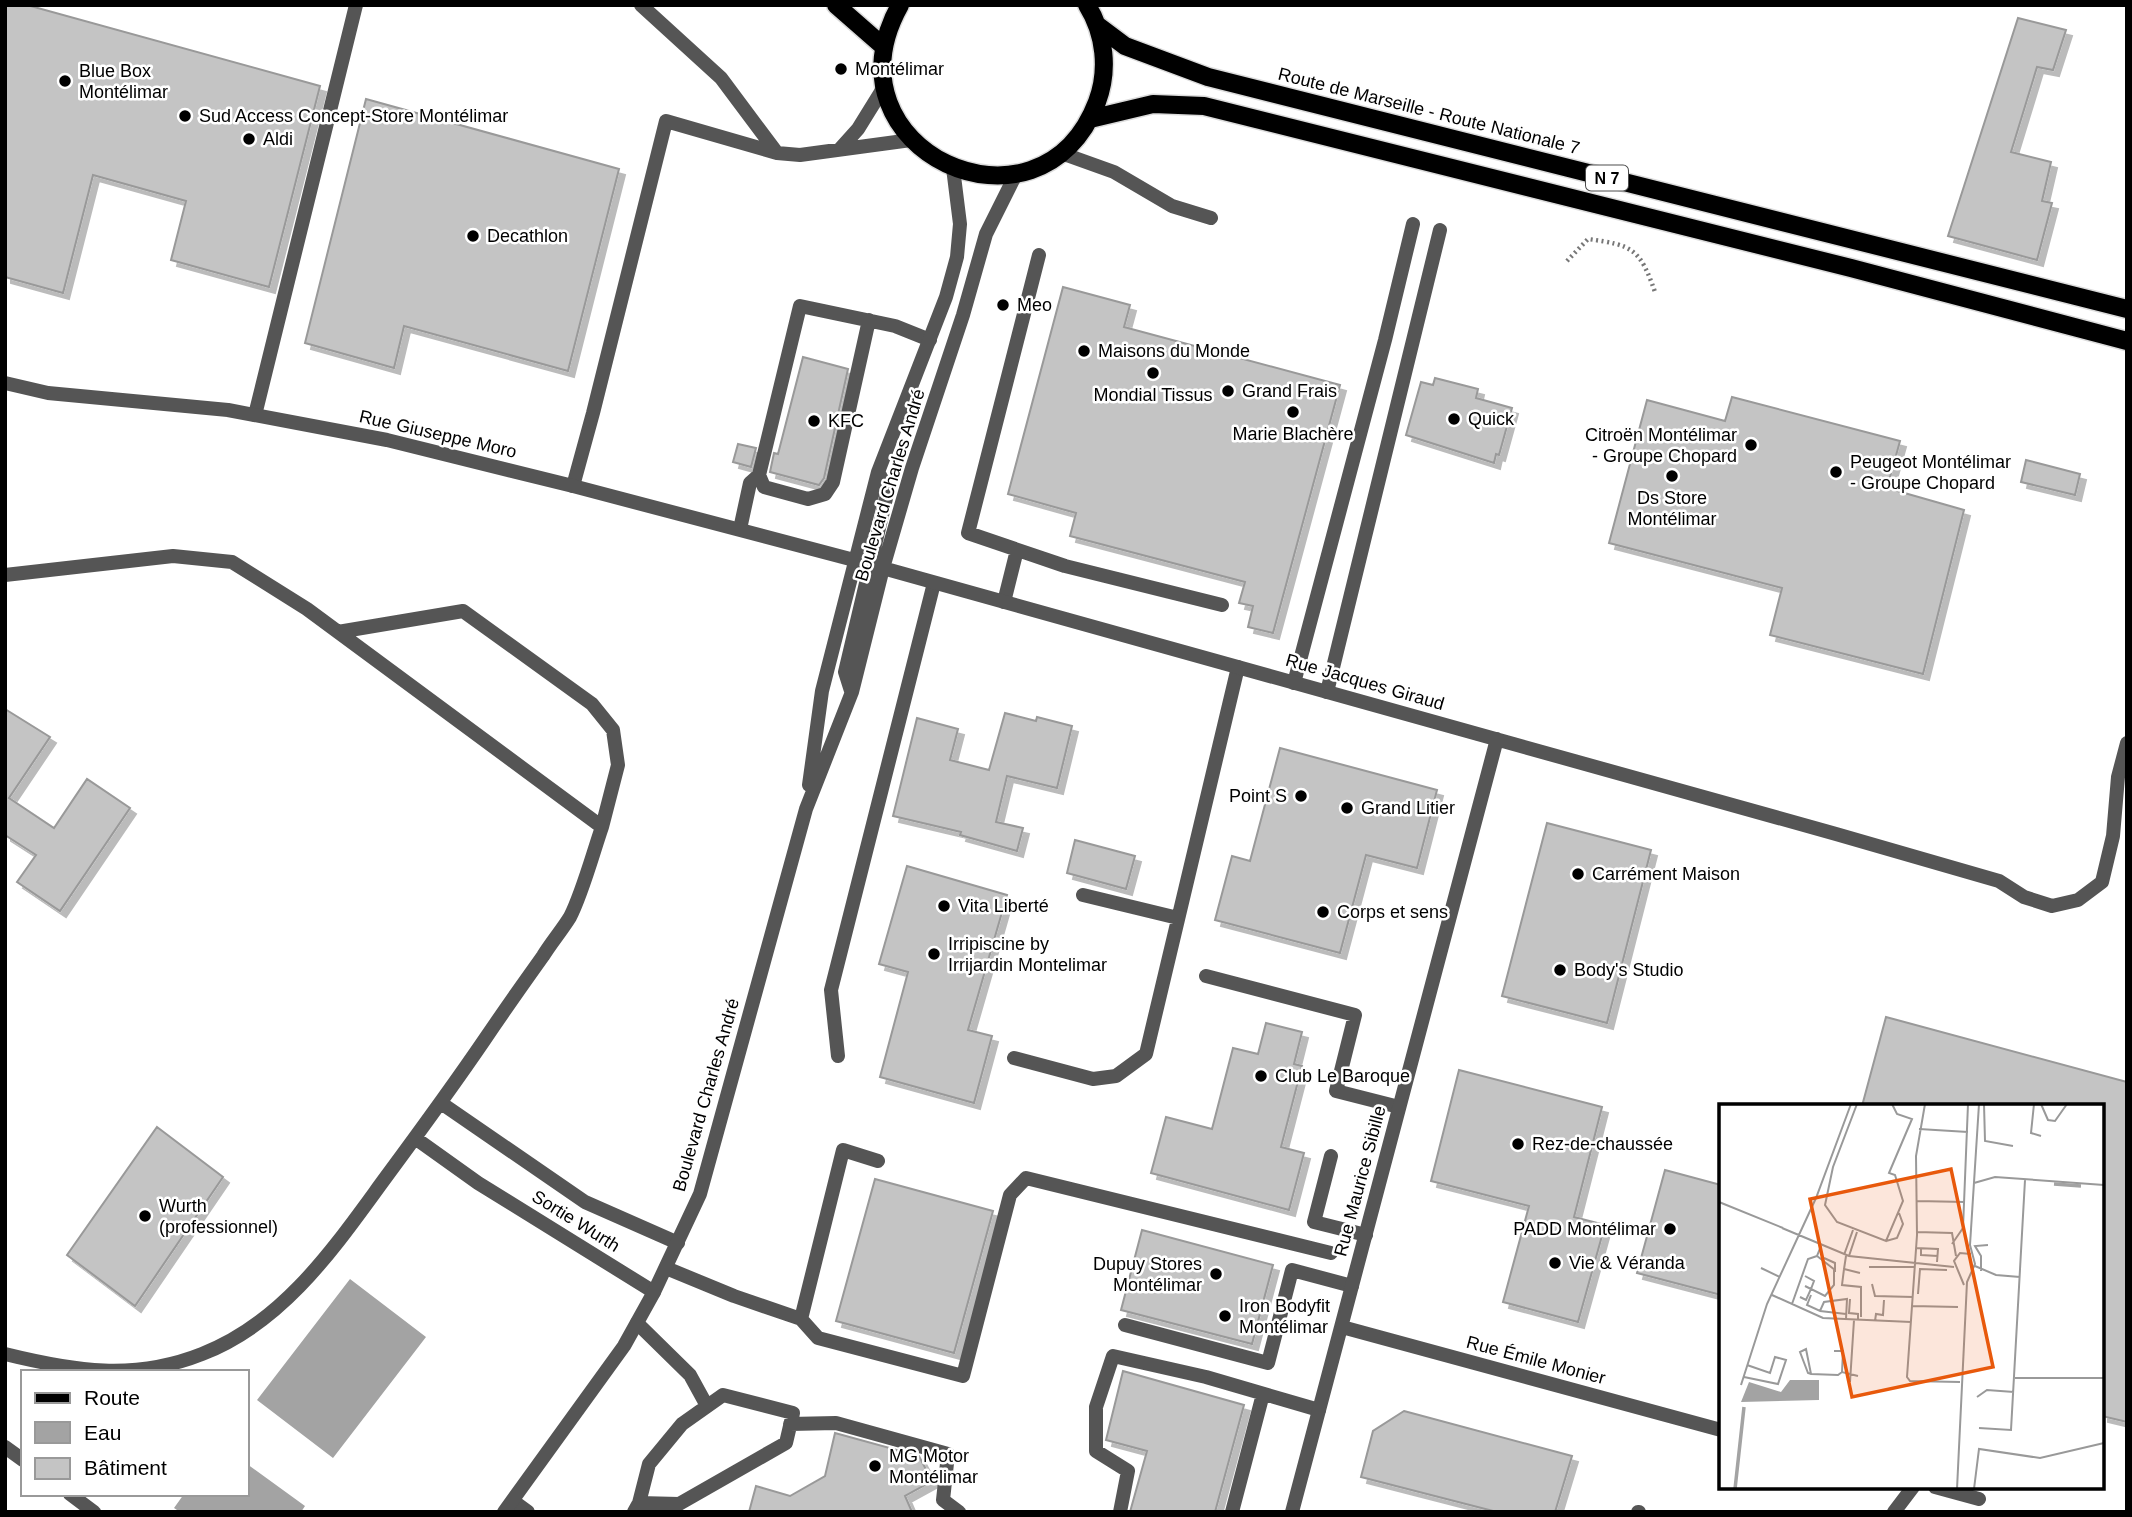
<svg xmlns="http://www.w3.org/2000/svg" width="2132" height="1517" viewBox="0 0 2132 1517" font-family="Arial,sans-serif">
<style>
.water{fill:#a3a3a3}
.building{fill:#c4c4c4;stroke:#999;stroke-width:2;filter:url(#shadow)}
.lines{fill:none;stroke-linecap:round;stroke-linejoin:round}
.primary-casing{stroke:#dbdbdb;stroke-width:21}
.path{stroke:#777;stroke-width:4.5;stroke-dasharray:2 3.5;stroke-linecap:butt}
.service{stroke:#555;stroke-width:14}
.minor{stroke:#555;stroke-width:14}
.primary{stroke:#000;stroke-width:18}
.poi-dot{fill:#000;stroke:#fff;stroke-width:2.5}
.labels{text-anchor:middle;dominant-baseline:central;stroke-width:5;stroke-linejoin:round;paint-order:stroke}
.shield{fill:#fff;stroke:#4c4c4c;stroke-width:2}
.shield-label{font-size:16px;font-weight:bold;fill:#000}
.poi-label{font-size:18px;fill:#000;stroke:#fff;text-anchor:start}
.street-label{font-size:18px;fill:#000;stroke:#fff}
.inset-river{fill:none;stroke:#a3a3a3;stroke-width:3.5}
.inset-road{fill:none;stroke:#999;stroke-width:2}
.view{fill:#e8590c;fill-opacity:0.15;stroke:#e8590c;stroke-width:3.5}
.inset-edge{fill:none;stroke:#000;stroke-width:3.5}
</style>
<defs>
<filter id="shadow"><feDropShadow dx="6" dy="6" stdDeviation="0" flood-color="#0004"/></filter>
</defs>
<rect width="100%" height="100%" fill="#fff"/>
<!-- water -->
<path class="water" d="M350,1279l76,58 -93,121 -76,-58z
M247,1464l58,42 -4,6h-121l-6,-4 10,-14h63z"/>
<!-- building -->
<path class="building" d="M5,5h22l293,81 -51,201 -98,-27 15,-59 -93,-26 -30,118 -58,-16z
M2018,18l48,12 -13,40 -16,-3 -26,85 40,10 -9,39 10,2 -15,57 -89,-24z
M366,99l253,70 -51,202 -164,-45 -10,42 -89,-25z
M1063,287l67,18 -6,22 216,58 -67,248 -25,-6 5,-21 -14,-3 6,-21 -175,-46 6,-23 -68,-19z
M803,357l45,12 -24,109 -5,7 -49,-13 4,-19 4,1z
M1435,378l43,11 -2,9 36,10 -13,47 -3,-1 -2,9 -88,-28 15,-53 12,3z
M1732,397l168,44 -13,47 77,22 -41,164 -153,-39 12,-47 -173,-45 38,-143 78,21z
M738,444l18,4 -5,19 -18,-5z
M2026,460l54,14 -5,21 -54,-13z
M5,709l45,28 -41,61 45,30 33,-49 43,29 -70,103 -43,-29 19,-27 -31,-20z
M1005,713l31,8 1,-4 35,9 -15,62 -50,-12 -11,46 27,6 -6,23 -57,-16 1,-3 -68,-16 24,-98 41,11 -8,31 39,10z
M1280,748l157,42 -20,78 -51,-13 -26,98 -125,-33 17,-64 18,5z
M1547,823l104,27 -44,173 -105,-27z
M1075,840l60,16 -9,33 -59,-16z
M907,866l100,29 -39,135 24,6 -18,67 -94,-26 28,-105 -29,-8z
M1886,1017l241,65v340l-25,-6v-310h-240z
M1266,1023l36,9 -8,32 8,2 -21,81 23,6 -15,57 -138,-37 15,-56 46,12 21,-81 25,6z
M1459,1070l143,37 -28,110 31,8 -27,97 -75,-20 26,-96 -98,-25z
M157,1127l66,50 -88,129 -68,-51z
M1665,1170l56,15v110l-84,-22z
M875,1179l118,32 -39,142 -118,-32z
M1142,1230l131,35 -21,79 -131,-34z
M1123,1371l121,34 -29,107h-85l17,-61 -41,-11z
M1404,1411l168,45 -17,56h-58l-136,-35 12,-46z
M835,1433l84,23 13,25 -27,15 7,16h-163l7,-26 34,10 35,-20z"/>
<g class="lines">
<defs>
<path id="primary" d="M836,5l48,42
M900,5c-81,145 140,246 197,97 12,-32 8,-68 -10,-97
M1097,25l28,21 83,31 919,232
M1090,119l63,-15 51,2 647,162 276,73"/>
</defs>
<!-- primary casing -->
<use href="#primary" class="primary-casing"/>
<!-- path -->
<path class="path" d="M1567,261l21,-22c45,6 52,10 67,53"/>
<!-- service -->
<path class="service" d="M641,5l80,73 56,75
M840,149l18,-20 26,-42
M1061,153l53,19 58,34 39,12
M1039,255l-71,278 97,33 157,39
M255,415l101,-410
M759,475l5,12 44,12 17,-5 8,-12 36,-162
M573,486l20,-73 73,-292 111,32 23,2 111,-15
M740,529l10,-46 9,-8 41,-169 95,20 35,14
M5,575l168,-19 59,6 75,47 295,218c-9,26 -20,67 -32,90 -8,13 -19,26 -27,39 -20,28 -39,55 -58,83 -32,47 -65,92 -99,138 -50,68 -101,145 -184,177 -68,27 -128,17 -197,0
M1004,602l13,-52
M338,632l125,-21 129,93 21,26 5,35 -16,62
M1294,683l91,-343 28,-116
M1327,692l113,-462
M1083,895l95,23
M1206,976l149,39 -19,76 63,16
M838,1056l-7,-66 103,-407
M1014,1058l79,21 23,-3 30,-22 92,-387
M441,1103l144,99 93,41
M415,1138l63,45 176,109
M1331,1156l-17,66 52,13
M666,1268l68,28 67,23 42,-169 35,11
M801,1319l17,19 145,38 47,-181 16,-17 305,75
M637,1323l53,52 17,31
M1125,1325l143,38 24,-93 60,16
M790,1424l46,-1 112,31 -5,46 16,12
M5,1447l18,13
M1935,1487l44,12
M70,1494l24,18
M513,1501l15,11
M634,1512l5,-9 10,-39 33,-40 41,-29 70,18 -7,30 -107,61 -40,-1
M1120,1512l8,-41 -32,-20v-44l17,-51 93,21 113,33
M1232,1512l31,-118
M1638,1512h1
M1894,1512l19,-25"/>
<!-- minor -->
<path class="minor" d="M5,383l43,10 180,17 159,30 186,46 281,74 982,274 163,47 25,16 28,9 26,-6 24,-18 11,-46 5,-59 9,-34
M851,691l-6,-19 43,-182 -10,-18
M809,785l13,-94 56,-219 68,-175 11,-40 3,-33 -7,-56
M1342,1327l379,103
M504,1512l120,-166 30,-54 46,-98 106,-385 46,-117 31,-124 29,-100 51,-153 23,-81 30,-60
M1292,1512l205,-773"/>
<!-- primary -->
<use href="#primary" class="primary"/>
</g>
<!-- markers -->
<g class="poi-dot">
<circle cx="841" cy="69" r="7"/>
<circle cx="65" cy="81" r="7"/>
<circle cx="185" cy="116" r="7"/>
<circle cx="249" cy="139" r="7"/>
<circle cx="473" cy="236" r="7"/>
<circle cx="1003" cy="305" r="7"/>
<circle cx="1084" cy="351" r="7"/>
<circle cx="1153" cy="373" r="7"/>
<circle cx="1228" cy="391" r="7"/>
<circle cx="1293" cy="412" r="7"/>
<circle cx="1454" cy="419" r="7"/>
<circle cx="814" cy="421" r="7"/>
<circle cx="1751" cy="445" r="7"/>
<circle cx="1836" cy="472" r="7"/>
<circle cx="1672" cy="476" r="7"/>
<circle cx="1301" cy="796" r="7"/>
<circle cx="1347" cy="808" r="7"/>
<circle cx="1578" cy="874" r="7"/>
<circle cx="944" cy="906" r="7"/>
<circle cx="1323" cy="912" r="7"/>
<circle cx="934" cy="954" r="7"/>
<circle cx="1560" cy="970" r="7"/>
<circle cx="1261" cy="1076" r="7"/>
<circle cx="1518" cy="1144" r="7"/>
<circle cx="145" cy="1216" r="7"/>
<circle cx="1670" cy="1229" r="7"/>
<circle cx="1555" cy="1263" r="7"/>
<circle cx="1216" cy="1274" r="7"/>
<circle cx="1225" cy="1316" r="7"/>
<circle cx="875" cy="1466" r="7"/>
</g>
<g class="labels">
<!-- shield labels -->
<rect class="shield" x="1586" y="165.5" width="42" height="25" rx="5"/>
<g class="shield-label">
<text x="1607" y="178">N 7</text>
</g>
<!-- poi labels -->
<g class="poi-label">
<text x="855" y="69">Montélimar</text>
<text x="79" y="71">Blue Box<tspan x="79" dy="21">Montélimar</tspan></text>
<text x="199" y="116">Sud Access Concept-Store Montélimar</text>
<text x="263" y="139">Aldi</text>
<text x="487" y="236">Decathlon</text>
<text x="1017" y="305">Meo</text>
<text x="1098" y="351">Maisons du Monde</text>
<text x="1242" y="391">Grand Frais</text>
<text x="1153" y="395" text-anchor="middle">Mondial Tissus</text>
<text x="1468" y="419">Quick</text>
<text x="828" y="421">KFC</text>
<text x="1293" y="434" text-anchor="middle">Marie Blachère</text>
<text x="1737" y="435" text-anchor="end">Citroën Montélimar<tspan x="1737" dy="21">- Groupe Chopard</tspan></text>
<text x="1850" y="462">Peugeot Montélimar<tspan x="1850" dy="21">- Groupe Chopard</tspan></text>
<text x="1672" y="498" text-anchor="middle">Ds Store<tspan x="1672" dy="21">Montélimar</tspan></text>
<text x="1287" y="796" text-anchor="end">Point S</text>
<text x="1361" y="808">Grand Litier</text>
<text x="1592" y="874">Carrément Maison</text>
<text x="958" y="906">Vita Liberté</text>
<text x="1337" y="912">Corps et sens</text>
<text x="948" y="944">Irripiscine by<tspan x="948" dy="21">Irrijardin Montelimar</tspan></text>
<text x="1574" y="970">Body's Studio</text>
<text x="1275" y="1076">Club Le Baroque</text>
<text x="1532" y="1144">Rez-de-chaussée</text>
<text x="159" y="1206">Wurth<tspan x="159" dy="21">(professionnel)</tspan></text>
<text x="1656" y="1229" text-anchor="end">PADD Montélimar</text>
<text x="1569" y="1263">Vie &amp; Véranda</text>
<text x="1202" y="1264" text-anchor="end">Dupuy Stores<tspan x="1202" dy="21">Montélimar</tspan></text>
<text x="1239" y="1306">Iron Bodyfit<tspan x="1239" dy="21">Montélimar</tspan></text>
<text x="889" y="1456">MG Motor<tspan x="889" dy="21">Montélimar</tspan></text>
</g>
<!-- street labels -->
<g class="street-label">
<text transform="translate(1429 111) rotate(14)">Route de Marseille - Route Nationale 7</text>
<text transform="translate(438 434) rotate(13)">Rue Giuseppe Moro</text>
<text transform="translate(890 485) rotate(-73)">Boulevard Charles André</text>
<text transform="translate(1365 682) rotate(16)">Rue Jacques Giraud</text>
<text transform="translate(706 1095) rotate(-74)">Boulevard Charles André</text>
<text transform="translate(1360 1181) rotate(-75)">Rue Maurice Sibille</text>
<text transform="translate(576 1221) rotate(32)">Sortie Wurth</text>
<text transform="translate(1536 1360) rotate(15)">Rue Émile Monier</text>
</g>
</g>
<!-- overview -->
<g transform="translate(1719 1104)">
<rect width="385" height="385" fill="#fff"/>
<path d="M71,276h29v20l-78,2 8,-20 32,10z" fill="#a3a3a3"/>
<path class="inset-river" d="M335,80l27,2M16,385l9,-82"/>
<path class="inset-road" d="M138,0l-24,63 -8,38 12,17 49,19 17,-40 -8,-26 -6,-2 23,-54 -15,-5 -5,-10M206,0l-9,52 1,79 -10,142 3,4 50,1M265,0l1,37 28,5M315,0l-3,29 10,3M322,0l7,16 7,1 12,-17M200,25l49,3M255,79l21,-6 109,8M198,97l48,1M0,98l64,26M63,124l67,28 105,11M198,128l35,1 4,23M167,137l11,-3 6,-14 -4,-11M233,140l11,-16 5,-124M102,142l-4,10 18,14v-7l-11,-5M197,144l22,1 -1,13M202,145v6l17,1M125,151l9,-25M127,152l-2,13 16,4M130,152l8,-24M256,162l21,9 24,2M150,163h46M42,164l19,9M125,165l-2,16 19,2v30M262,167v-15l-6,-10 13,-1M86,172l9,5 -3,8 14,7 9,-11v-15M153,180l3,12 38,1M245,181l-10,-24 6,-8 11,1M199,190l2,-25 27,1M53,191l51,23 88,4M92,191l-4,10 13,6 4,-9 23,-3 -1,20M81,193l6,3 5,-11 -6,-3M131,195l-1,14 9,1v5M73,200l16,-45 9,-3M193,202l46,1M101,207l26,3M156,217l1,-7 7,1 1,-15M115,247h9l-1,21M92,270l-5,-25 -6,3 8,21 3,1 27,1 4,-3 16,4M25,273l34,7 8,-24 -11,-3 -5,16 -23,-8M296,274h89M131,278l4,-62M22,281l26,-81 49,-106 35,-94M258,293l10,-7 27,2M260,324l32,2 14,-250M238,385l10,-207 8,-18 -5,-19 9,-141M255,385l5,-40 61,9 64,-15"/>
<path class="view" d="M232,65l42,198 -141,30 -42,-198z"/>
<rect width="385" height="385" class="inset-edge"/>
</g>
<!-- border -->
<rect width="2132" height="1517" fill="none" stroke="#000000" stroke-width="14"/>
<!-- legend -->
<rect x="21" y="1370" width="228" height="126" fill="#ffffff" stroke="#999999" stroke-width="2"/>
<rect x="35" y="1393" width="35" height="10" fill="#000000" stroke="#999999" stroke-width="2"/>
<text x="84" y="1405" font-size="21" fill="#000000">Route</text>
<rect x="35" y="1422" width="35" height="21" fill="#a3a3a3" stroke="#999999" stroke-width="2"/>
<text x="84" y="1440" font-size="21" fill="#000000">Eau</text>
<rect x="35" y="1458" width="35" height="21" fill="#c4c4c4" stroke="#999999" stroke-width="2"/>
<text x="84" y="1475" font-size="21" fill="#000000">Bâtiment</text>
</svg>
